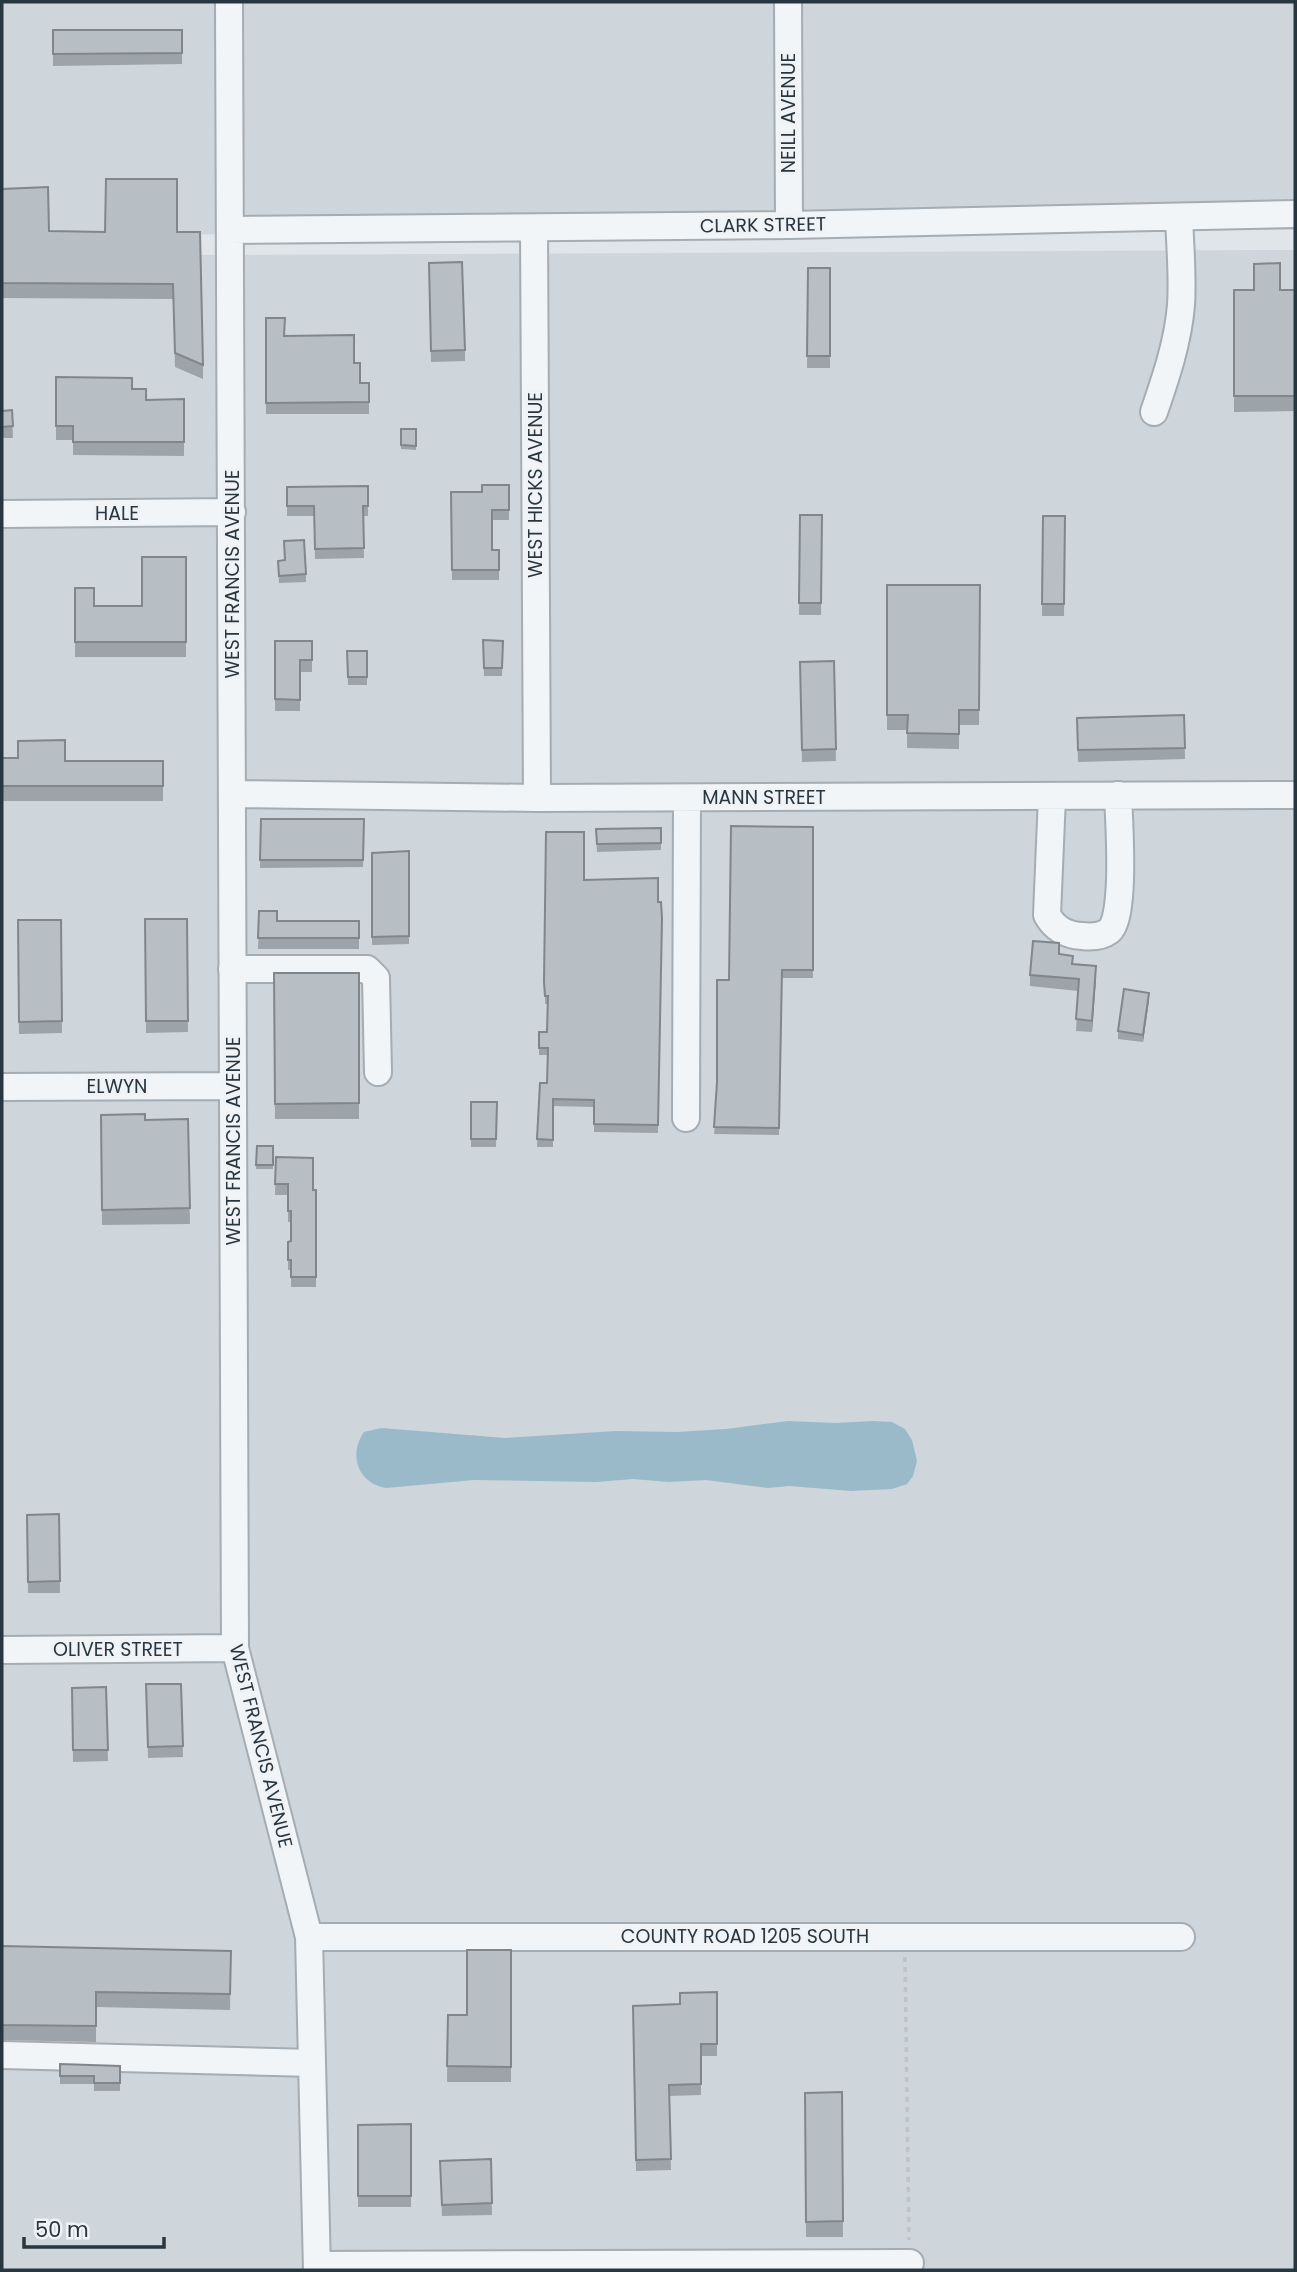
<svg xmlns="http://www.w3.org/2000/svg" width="1297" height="2272" viewBox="0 0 1297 2272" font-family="Poppins,sans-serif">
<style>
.built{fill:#ced5db}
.water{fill:#9bbac9}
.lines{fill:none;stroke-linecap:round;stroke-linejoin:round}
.minor-casing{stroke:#a4adb3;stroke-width:30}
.path{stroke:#bdc3c7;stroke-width:3.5;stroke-dasharray:5 5;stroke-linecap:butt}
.minor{stroke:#f2f5f7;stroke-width:26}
.wall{fill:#9da4a9}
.shaded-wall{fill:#80868a}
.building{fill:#b7bfc5;stroke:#80868a;stroke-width:2}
.labels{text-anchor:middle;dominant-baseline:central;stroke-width:6;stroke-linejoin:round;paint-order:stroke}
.street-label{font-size:19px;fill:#283640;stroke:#eff3f6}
</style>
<rect width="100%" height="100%" fill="#dfe5e9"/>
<!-- built -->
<path class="built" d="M2,2h1293v228l-1293,5z
M1295,250v2020h-1293v-2014z"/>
<!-- water -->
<path class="water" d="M788,1421l47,2 38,-2 19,1 13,7 7,11 5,21 -4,15 -6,8 -15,5 -41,2 -62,-5 -21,2 -62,-8 -37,2 -36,-3 -37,3 -122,-2 -88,8c-28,-5 -38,-33 -22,-56l17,-4 124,10 111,-7 61,1 49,-3z"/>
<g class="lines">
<defs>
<path id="minor" d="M229,2l6,1646 74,289 8,333
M788,2l1,223
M534,228l3,570
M230,230l559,-5 506,-11
M1154,412c12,-35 24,-70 27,-107 2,-29 -1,-59 -2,-88
M2,514l230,-2
M232,794l305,4 758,-3
M1052,796l-5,119c8,14 19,20 35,21 9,1 19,1 27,-5 17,-13 10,-111 9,-136
M232,969h135l9,9 2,94
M2,1087l230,-1
M686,1118l1,-320
M2,1650l233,-2
M309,1937h872
M2,2055l310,8
M317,2265l593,-2"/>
</defs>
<!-- minor casing -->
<use href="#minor" class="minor-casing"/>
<!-- path -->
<path class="path" d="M905,1957l4,283"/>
<!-- minor -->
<use href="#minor" class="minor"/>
</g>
<!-- wall -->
<path class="wall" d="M53,30h129v34l-129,2z
M2,189l47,42 128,1 26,133v14l-28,-12 -2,-68 -171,-1z
M429,263l36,87v11l-34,1z
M808,268h22v100h-23z
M1234,290h61v121l-61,1z
M266,318l18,18 70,27 6,20h9v31h-103z
M56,377l76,12 14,11 38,-1v57l-111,-1v-15h-17z
M12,410l1,28h-11v-27z
M401,429h15v21l-15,-1z
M509,485v35h-17v30h7v30h-47l-1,-88h31z
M368,486v30h-5l1,42 -49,1 -1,-43h-27v-29z
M800,515h22l-1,100h-22z
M1043,516h22l-1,100h-22z
M186,557v100h-111v-69l19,18h48z
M285,560l21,14v8l-27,1 -1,-22z
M887,585h93l-1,140h-20v24l-52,-1v-18h-20z
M483,640l20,1 -1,35h-18z
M275,641h37v31h-12v39h-25z
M347,651h20v34h-19z
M834,661l2,100 -34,1 -2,-100z
M1184,715l1,44 -107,3 -1,-44z
M2,758l63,3h98v40h-161z
M261,819h103l-1,48 -103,1z
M813,827v151h-31l-3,157 -65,-1 15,-154z
M661,828v22l-64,2 -1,-23z
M546,832l38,48 74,22v231l-64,-1v-25l-41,-1v41h-16l3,-64h7l1,-28h-9v-23h8l1,-28h-3z
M409,851v93l-37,1v-92z
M259,911l18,10h82v28h-101z
M145,919h42l1,113 -42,1z
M18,920h43l1,113 -43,1z
M1059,955l14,9 23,14 -4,54 -16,-1 2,-40 -48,-5v-11z
M274,973h85v146h-84z
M1149,1000l-6,42 -25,-3v-8z
M471,1102h26l-1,45h-25z
M101,1115l44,5 43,-1 2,105 -88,1z
M257,1146h16v23h-17z
M276,1157l37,33h3v97h-25v-17h-3v-28l3,-1v-19h-3v-27h-13z
M59,1514l1,79h-32l-1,-78z
M146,1684h35l2,73 -35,1z
M106,1687l2,74 -35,1 -1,-74z
M2,1946l229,5 -1,59 -134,-3v35l-94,-2z
M511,1950v132h-64l1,-67h19z
M717,1992v64h-16v39l-32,1 2,74 -35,1 -3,-165 47,-2z
M60,2064l60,2v25h-26v-7h-34z
M842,2092l1,145h-37l-1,-144z
M411,2124v83h-53v-82z
M491,2159l1,56 -50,1 -2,-55z"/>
<!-- shaded-wall -->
<path class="shaded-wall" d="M1096,966v12l-4,54v-11z
M1149,993v7l-6,42v-7z"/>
<!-- building -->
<path class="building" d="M53,30h129v23l-129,1z
M106,179h71v53h23l3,133 -28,-12 -2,-69 -171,-1v-94l46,-2 1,44 56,1z
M462,262l3,88 -34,1 -2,-88z
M1280,263v27h15v106h-61v-106h20v-26z
M808,268h22v88h-23z
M266,318h19l-1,18 70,-1v28h6v20h9v19l-103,1z
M56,377l76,1v11h14v11l38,-1v43h-111v-16h-17z
M12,410l1,16 -11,1v-16z
M401,429h15v17l-15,-1z
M482,485h27v25h-17v40h7v20h-47l-1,-78h31z
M368,486v20h-5l1,42 -49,1 -1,-43h-27v-19z
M800,515h22l-1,88h-22z
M1043,516h22l-1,88h-22z
M304,540l2,34 -27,2 -1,-15 7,-1 -1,-19z
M142,557h44v85h-111v-54h19v18h48z
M887,585h93l-1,125h-20v24l-52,-1 1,-18h-21z
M483,640l20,1 -1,27h-18z
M275,641h37v19h-12v40l-25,-1z
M347,651h20v26h-19z
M834,661l2,88 -34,1 -2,-88z
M1184,715l1,33 -107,2 -1,-32z
M65,740v21h98v25h-161v-28h16v-17z
M261,819h103l-1,41h-103z
M731,826l82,1v143h-31l-3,158 -65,-1 3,-45v-102h12z
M661,828v15l-64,1 -1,-15z
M546,832h38v48l74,-2v24h3l1,16 -4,207 -64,-1v-24l-41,-1v41l-16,-1 3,-56h7l1,-35h-9v-16h8l1,-36h-3l-1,-14z
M409,851v85l-37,1v-84z
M259,911h18v10h82v17h-101z
M145,919h42l1,102h-42z
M18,920h43l1,101 -43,1z
M1033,941l26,2v11l14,2 -1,8 24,2 -4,55 -16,-2 3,-40 -49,-4z
M274,973h85v130l-84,1z
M1124,989l25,4 -6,42 -25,-4z
M471,1102h26l-1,37h-25z
M145,1114v6l43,-1 2,89 -88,2 -1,-95z
M257,1146h16v19h-17z
M276,1157l37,1v32h3v87h-25v-17h-3v-18l3,-1v-30h-3v-27h-13z
M59,1514l1,67 -32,1 -1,-67z
M146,1684h35l2,62 -35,1z
M106,1687l2,63h-35l-1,-62z
M2,1946l229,5 -1,43 -134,-2v34l-94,-1z
M467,1950h44v117l-64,-1 1,-51h19z
M717,1992v52h-16v40l-32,1 2,74 -35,1 -3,-154 47,-2v-11z
M60,2064l60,2v17h-26v-7h-34z
M842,2092l1,129 -37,1 -1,-129z
M411,2124v72h-53v-71z
M491,2159l1,44 -50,2 -2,-44z"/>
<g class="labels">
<!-- street labels -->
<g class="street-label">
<text transform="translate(788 113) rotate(-90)">NEILL AVENUE</text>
<text transform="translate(763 225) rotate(-1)">CLARK STREET</text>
<text transform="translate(535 485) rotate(-90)">WEST HICKS AVENUE</text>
<text x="117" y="513">HALE</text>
<text transform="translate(232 574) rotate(-90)">WEST FRANCIS AVENUE</text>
<text x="764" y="797">MANN STREET</text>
<text x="117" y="1086">ELWYN</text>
<text transform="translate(233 1141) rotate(-90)">WEST FRANCIS AVENUE</text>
<text x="118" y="1649">OLIVER STREET</text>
<text transform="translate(261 1746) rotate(76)">WEST FRANCIS AVENUE</text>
<text x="745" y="1936">COUNTY ROAD 1205 SOUTH</text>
</g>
</g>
<!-- border -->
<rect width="1297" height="2272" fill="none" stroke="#283640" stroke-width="7"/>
<!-- scale -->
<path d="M24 2237v10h140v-10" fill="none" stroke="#283640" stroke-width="3.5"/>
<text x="35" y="2237" font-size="21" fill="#283640" stroke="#eff3f6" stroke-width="5" paint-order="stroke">50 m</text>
</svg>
